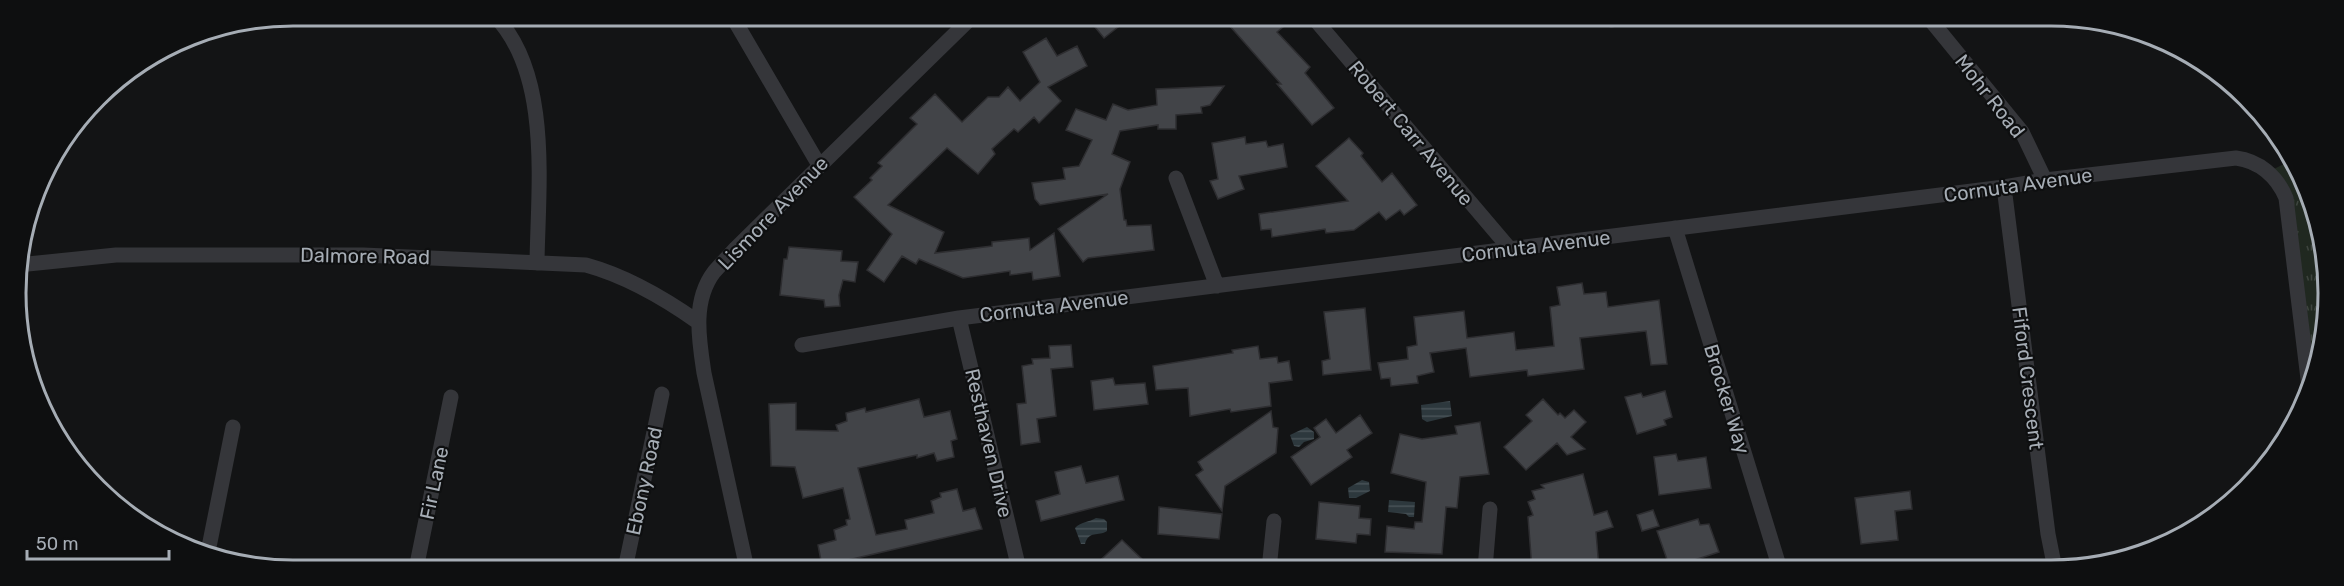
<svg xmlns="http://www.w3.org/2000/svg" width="2344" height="586" viewBox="0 0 2344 586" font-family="Rubik,sans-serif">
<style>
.grass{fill:url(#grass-tufts)}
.water{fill:url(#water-rules)}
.building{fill:#424448;stroke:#2e2e31;stroke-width:1.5}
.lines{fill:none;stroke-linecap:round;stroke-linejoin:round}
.street{stroke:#35363a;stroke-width:15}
.labels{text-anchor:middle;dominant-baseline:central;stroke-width:4.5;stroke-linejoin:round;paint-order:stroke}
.street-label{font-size:20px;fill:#a6adb5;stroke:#0e0f10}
.rim{fill:none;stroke:#a6adb5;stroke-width:3}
</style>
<defs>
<pattern id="grass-tufts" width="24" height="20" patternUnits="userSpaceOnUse" patternTransform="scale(1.5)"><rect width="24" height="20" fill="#202820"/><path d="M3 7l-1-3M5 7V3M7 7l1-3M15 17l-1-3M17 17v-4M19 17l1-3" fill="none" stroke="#3d443e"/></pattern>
<pattern id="water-rules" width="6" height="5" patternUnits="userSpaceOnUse" patternTransform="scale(1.5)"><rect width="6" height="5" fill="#2d383d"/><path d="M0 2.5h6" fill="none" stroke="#485257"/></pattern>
</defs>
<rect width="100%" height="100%" fill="#131415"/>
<!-- grass -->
<path class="grass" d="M2290,161l30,60 7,109 -18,57 -23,-189 -18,-26z"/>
<!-- water -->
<path class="water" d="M1450,401l2,15 -25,6 -5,-3 -1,-14z
M1307,427l7,5v7l-10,3 -5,5 -5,-1 -4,-11z
M1362,480l7,2 1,9 -14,7h-7l-1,-10z
M1389,500l26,2 -1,15h-5l-3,-3 -18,-2z
M1096,518l8,1 3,3v9c-9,6 -18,-1 -22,13h-4l-6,-16c5,-6 15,-6 21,-10z"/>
<!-- building -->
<path class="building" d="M1086,16h46l-28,22z
M1221,16h75l-19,16 33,35 -5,6 29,35 -22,17 -35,-41h4z
M1046,38l11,18 20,-10 10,20 -39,21 13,14 -22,22 -5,-6 -16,15 -4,-3 -22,20 3,5 -17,20 -31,-26 -59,57 56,27 -9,21 57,-7v-4l37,-4 1,12 24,-17 6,43 -27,4 -1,-8 -22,3v-4l-47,7 -44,-19 -3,5 -14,-8 -18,26 -17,-12 25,-36 -38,-37 18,-17 -2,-2 12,-12 -4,-3 39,-39 -7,-6 25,-24 27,28 26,-25h11l9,-10 12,14 20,-19 -17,-30z
M1224,86l-14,19 -9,2 1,6 -26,2v14h-18v-4l-38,6 -8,23 18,8 -10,27 4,31h2l1,6 24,-1 3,25 -66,8 -5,4 -25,-33 50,-35 -68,11 -5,-6 -3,-16 33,-4 -2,-11 16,-2 13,-26 -26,-10 10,-21 30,11 7,-16 15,6 29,-5 -1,-16z
M1245,137l1,7 20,-3 2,6 15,-3 4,23 -48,9 5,13 -26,10 -8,-18 8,-2 -6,-36z
M1349,138l14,15 -2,3 21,26 10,-9 25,32 -13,10 -4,-5 -14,10 -7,-8 -25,18 -28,3 -1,-4 -53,8 -1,-8 -10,1 -2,-16 89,-13 -32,-35z
M789,247l53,4 -1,10 17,1 -3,20 -12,-2 -4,15 1,11 -15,1 -1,-7 -44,-5 4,-36h3z
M1582,283l2,11 22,-2 2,15 51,-7 8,64 -16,1 -5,-34 -66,7 4,31 -56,7 -1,-6 -57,7 -4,-29 -36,5 4,19 -17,4 1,7 -27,3 -1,-8 -9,1 -3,-16 30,-4 -1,-12 10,-2 -3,-28 50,-6 3,27 47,-6 2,18 38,-4 -4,-39 10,-2 -3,-18z
M1365,308l6,62 -48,5 -1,-14 8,-2 -6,-47z
M1071,345l2,22 -22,2 5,47 -19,3 3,23 -19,3 -4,-41 9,-1 -4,-37 11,-2 -1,-5 18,-1 -1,-12z
M1258,346l2,13 17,-2 1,6 11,-2 3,19 -23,3 2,23 -40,6 -1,-3 -40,7 -2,-28 -32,2 -3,-24 80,-13 -1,-3z
M1113,378l2,7 30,-2 3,21 -54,6 -3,-29z
M1665,391l7,26 -8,3 2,5 -29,9 -12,-37 16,-4 2,4z
M919,399l5,18 26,-6 7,28 -6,2 3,16 -17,4 -3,-8 -17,5v-3l-59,13 18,67 31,-6 -2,-9 29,-7 -3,-12 10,-4 -1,-4 17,-4 6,22 12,-3 7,21 -160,37 -4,-21 18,-5 -2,-10 13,-5 -1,-5 4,-1 -7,-31 -40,10 -8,-31 -24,-1 -2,-62 27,-1v27l42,1 -2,-6 11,-4 -1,-8 19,-5 1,4z
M1543,399l15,16 2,-2 5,5 9,-8 12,12 -15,15 14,12 -18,6 -10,-12 -31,27 -22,-23 28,-26 -6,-6z
M1271,411l2,16 5,1 -2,25 -51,33 -3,25 -26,-36 7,-5 -5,-8z
M1360,415l12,18 -25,17 5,7 -41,28 -20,-28 29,-20 -6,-9 12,-9 10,14z
M1480,422l9,52 -29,3 -3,31 -11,-1 -4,47 -57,-2 2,-26 27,3 1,-7h7l4,-40 -35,-9 9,-39 22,5 35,-5 -2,-8z
M1676,454l2,7 28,-4 5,31 -52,7 -5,-38z
M1081,466l5,17 32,-7 6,24 -83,21 -5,-20 24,-7 -5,-22z
M1583,474l11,41 13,-4 6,16 -17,5 3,37h-67l-4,-52 5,-2 -5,-13 7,-3 -3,-8 12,-3 -3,-3z
M1910,491l2,18 -17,2 3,29 -37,4 -6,-46z
M1319,502l41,4 -1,12 12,1 -1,16 -13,-1 -1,9 -40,-4z
M1159,507l63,7 -3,25 -61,-5z
M1653,510l6,16 -17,5 -5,-16z
M1698,519l2,6 9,-1 10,28 -49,16 -13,-37z
M1122,540l22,21 -9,8h-44z"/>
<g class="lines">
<!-- street -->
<path class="street" d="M494,15c58,59 44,172 43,248
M732,16l87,149
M1312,16l198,233
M1605,17l7,3 16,-3
M1928,17l94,115 23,48
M1176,178l41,108
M2004,187l44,347 7,35
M1675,228l105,341
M18,265l98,-10h247l223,10c40,11 78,33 112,57
M959,318l60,251
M802,345l157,-27 1045,-131 41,-7 191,-22c23,3 41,18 50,40l23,189
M208,552l25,-125
M416,569l35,-172
M625,569l37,-175
M747,569l-43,-196c-5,-33 -12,-72 10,-101 7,-8 15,-16 22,-24l237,-232
M1269,569l5,-48
M1485,569l5,-60"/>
</g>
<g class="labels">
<!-- street labels -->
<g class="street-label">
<text transform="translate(1990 96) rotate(52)">Mohr Road</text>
<text transform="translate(1411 133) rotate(50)">Robert Carr Avenue</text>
<text transform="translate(2018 185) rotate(-8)">Cornuta Avenue</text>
<text transform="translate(773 213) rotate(-46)">Lismore Avenue</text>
<text transform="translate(1536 246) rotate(-7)">Cornuta Avenue</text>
<text transform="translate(365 256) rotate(1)">Dalmore Road</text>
<text transform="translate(1054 306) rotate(-7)">Cornuta Avenue</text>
<text transform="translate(2028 378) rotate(83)">Fiford Crescent</text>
<text transform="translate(1727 399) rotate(73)">Brocker Way</text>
<text transform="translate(989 443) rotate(77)">Resthaven Drive</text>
<text transform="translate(644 481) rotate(-78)">Ebony Road</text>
<text transform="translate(434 483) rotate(-78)">Fir Lane</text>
</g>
</g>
<!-- crop -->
<path d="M0 0H2344V586H0ZM293 26H2051A267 267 0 0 1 2318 293V293A267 267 0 0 1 2051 560H293A267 267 0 0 1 26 293V293A267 267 0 0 1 293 26Z" fill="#0e0f10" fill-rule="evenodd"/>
<path class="rim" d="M293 26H2051A267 267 0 0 1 2318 293V293A267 267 0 0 1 2051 560H293A267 267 0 0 1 26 293V293A267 267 0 0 1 293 26Z"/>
<!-- scale -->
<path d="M27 550v9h142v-9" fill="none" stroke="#a6adb5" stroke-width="3"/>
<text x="36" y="550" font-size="18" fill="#a6adb5" stroke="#0e0f10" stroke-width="4.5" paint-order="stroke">50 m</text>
</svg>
